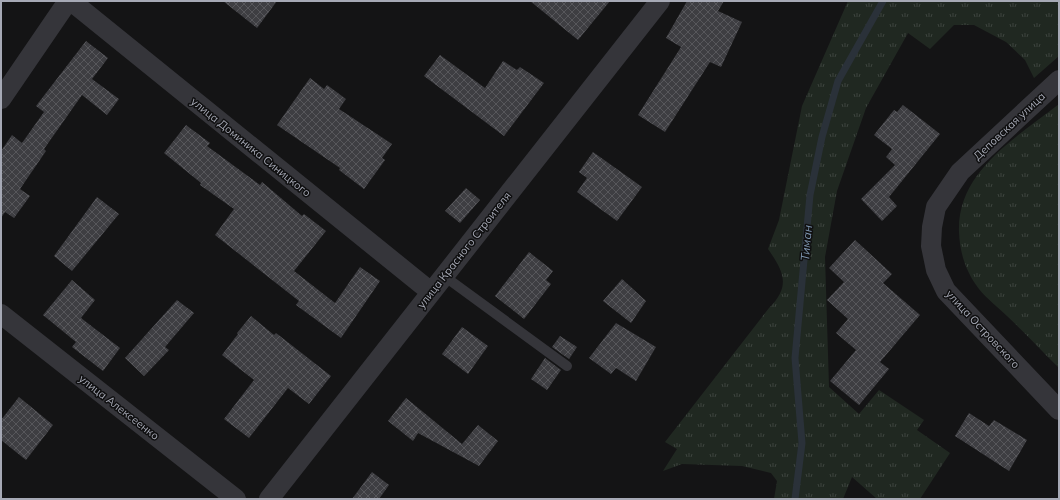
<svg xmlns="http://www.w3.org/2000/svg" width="1060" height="500" viewBox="0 0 1060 500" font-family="Mulish,sans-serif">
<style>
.grass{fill:url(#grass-tufts)}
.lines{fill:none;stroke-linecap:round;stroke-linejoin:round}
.stream{stroke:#2a3139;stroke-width:7}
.building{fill:url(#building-cross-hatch)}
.service{stroke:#35353a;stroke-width:10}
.minor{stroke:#35353a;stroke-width:20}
.labels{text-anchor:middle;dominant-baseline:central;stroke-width:3;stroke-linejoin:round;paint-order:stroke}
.street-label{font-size:11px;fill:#a6a9b5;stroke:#0f0f10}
.water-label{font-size:12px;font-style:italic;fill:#7d94af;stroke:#0f0f10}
</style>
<defs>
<pattern id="grass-tufts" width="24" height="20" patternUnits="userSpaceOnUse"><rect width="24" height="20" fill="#202821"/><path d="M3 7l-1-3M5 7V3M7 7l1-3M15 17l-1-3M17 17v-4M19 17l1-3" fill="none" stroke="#3d443f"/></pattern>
<pattern id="building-cross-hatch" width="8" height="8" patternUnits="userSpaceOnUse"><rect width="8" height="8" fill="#3e3e42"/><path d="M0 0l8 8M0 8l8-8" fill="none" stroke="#57575b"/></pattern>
</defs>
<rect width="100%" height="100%" fill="#141415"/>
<!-- grass -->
<path class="grass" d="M848,1h211v55l-25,22 -9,-18 -19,-18 -32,-17h-20l-24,24 -22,-16 -42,75 -29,83 -12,66 4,130 30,27 20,-24 45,30 -7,10 33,23 -30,46h-43l-25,-22 -9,22h-69l3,-18 -6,-8 -29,-7 -60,-2 -19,7 14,-22 -12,-7 104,-134c22,-22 15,-36 -1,-59l11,-29 23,-114z
M1059,104v264c-17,-17 -34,-35 -52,-52 -9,-9 -20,-17 -28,-27 -13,-17 -19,-35 -20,-57 -2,-61 57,-94 100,-128z"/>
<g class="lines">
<!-- stream -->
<path class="stream" d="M795,499l7,-56 -7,-85 15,-163 12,-58 16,-56 45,-80"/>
</g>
<!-- building -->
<path class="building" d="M223,1h54l-20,27z
M530,1h80l-32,39z
M687,1h37l-6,10 24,11 -21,45 -11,-5 -45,70 -27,-17 43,-68 -15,-9z
M86,41l22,17 -16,21 27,20 -12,16 -25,-20 -38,54 2,2 -26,38 10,7 -16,22 -9,-6 -4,6v-67l11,-16 10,8 22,-31 -8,-6z
M440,55l45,33 18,-27 14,9 3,-3 24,16 -40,53 -80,-60z
M310,78l14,11 3,-4 19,14 -7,10 53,35 -10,14 3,2 -21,29 -25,-19 1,-2 -63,-43z
M903,105l37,29 -51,63 8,9 -15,15 -21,-22 34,-34 -9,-8 6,-8 -18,-14 20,-25 3,2z
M186,125l24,18 -3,3 53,39 2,-3 40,34 2,-2 22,17 -32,40 41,32 25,-36 20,14 -39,57 -45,-33 3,-4 -84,-66 19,-26 -34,-24 1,-2 -37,-30z
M593,152l49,35 -25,34 -40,-29 10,-14 -8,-6z
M466,188l14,12 -20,23 -15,-12z
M97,197l22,17 -47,57 -18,-15z
M855,240l37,34 -9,9 37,32 -40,47 9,7 -30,36 -29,-24 26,-31 -20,-17 12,-14 -21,-19 17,-18 -15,-14z
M529,252l24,19 -7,9 5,4 -27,35 -29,-23z
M622,279l24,22 -15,22 -28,-22z
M72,280l23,20 -14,18 39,30 -17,23 -31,-24 4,-5 -33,-27z
M177,300l17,13 -29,34 4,3 -25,26 -19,-18z
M251,316l23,19 2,-2 55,43 -22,28 -21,-16 -39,50 -25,-19 30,-39 -32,-25 16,-21 -1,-1z
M616,323l40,24 -20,34 -20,-13 -5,6 -22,-16z
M462,327l26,19 -20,28 -26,-20z
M560,336l17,11 -8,12 -17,-12z
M545,358l16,12 -14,20 -16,-11z
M19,397l34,28 -27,35 -25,-20v-20z
M406,398l56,46 16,-19 20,16 -19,25 -61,-33 -5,8 -25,-20z
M969,413l20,13 5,-6 33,20 -18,31 -54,-35z
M372,472l17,13 -10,14h-27z"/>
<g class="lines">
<!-- service -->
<path class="service" d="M444,276l123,90"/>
<!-- minor -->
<path class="minor" d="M71,1l360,291
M1059,80l-99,92 -24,35 -4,20 -1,19 5,24 10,21 113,119
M1,99l67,-98
M1,314l235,185
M269,499l391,-498"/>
</g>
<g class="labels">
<!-- street labels -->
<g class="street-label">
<text transform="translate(1009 126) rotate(-43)">Деповская улица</text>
<text transform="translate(251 147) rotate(39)">улица Доминика Синицкого</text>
<text transform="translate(464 250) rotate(-52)">улица Красного Строителя</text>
<text transform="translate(983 329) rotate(47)">улица Островского</text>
<text transform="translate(119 407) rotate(38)">улица Алексеенко</text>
</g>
<!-- water labels -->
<g class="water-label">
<text transform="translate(806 243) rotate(-85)">Тиман</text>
</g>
</g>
<!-- border -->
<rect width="1060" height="500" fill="none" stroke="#a6a9b5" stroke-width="4"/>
</svg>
